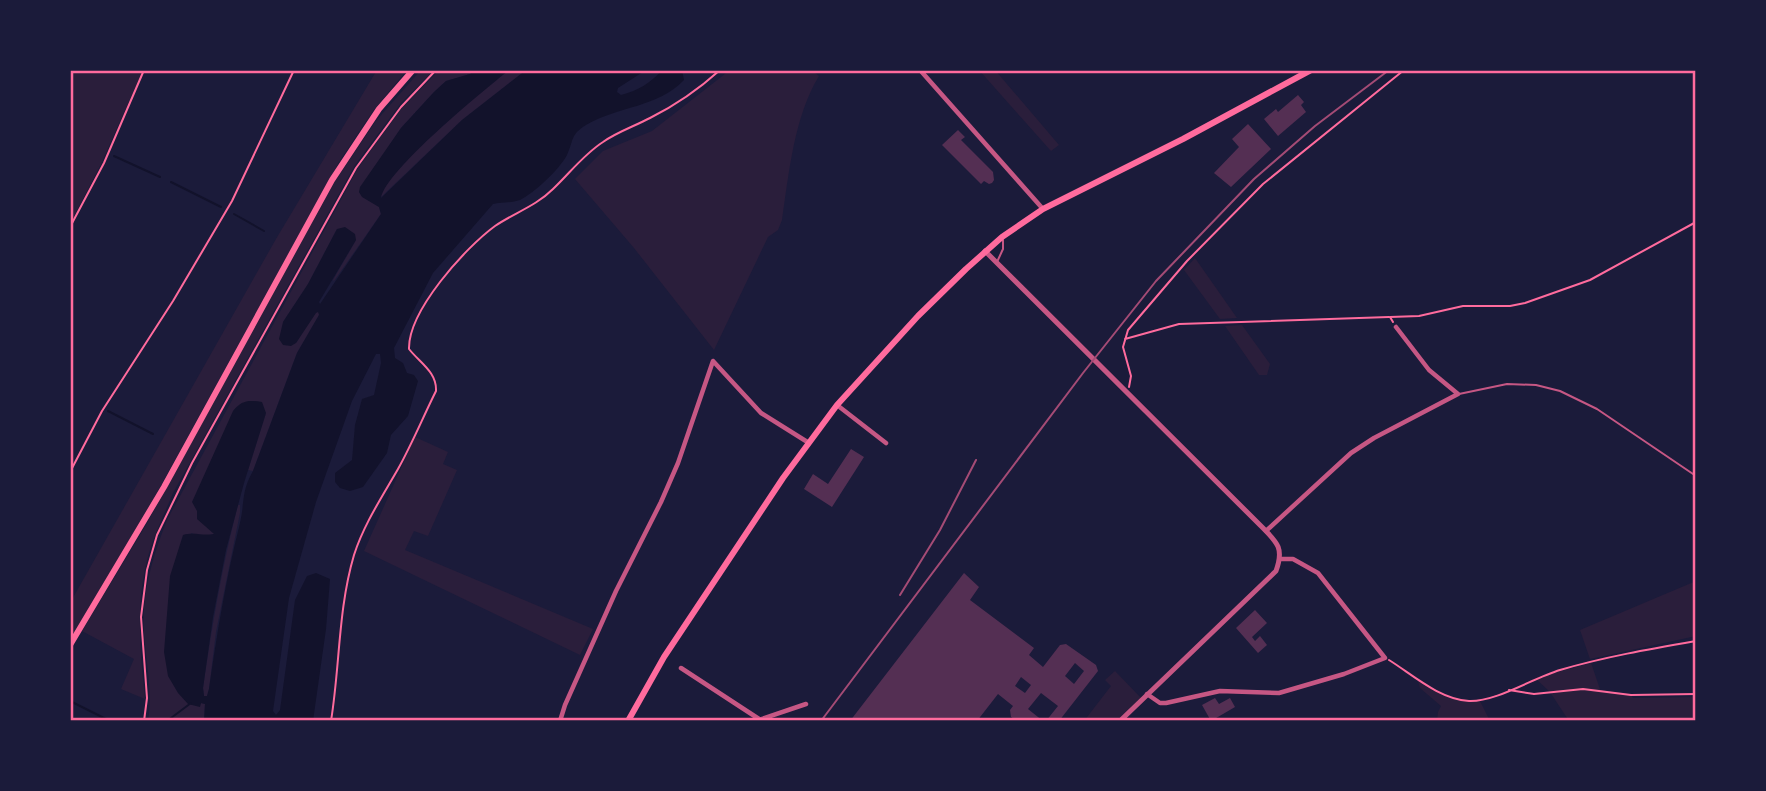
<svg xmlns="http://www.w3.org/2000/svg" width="1766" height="791" viewBox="0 0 1766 791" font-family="'PT Sans Narrow',sans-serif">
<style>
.green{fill:#2a1e3b}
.water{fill:#12122b}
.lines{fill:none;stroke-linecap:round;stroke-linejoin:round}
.stream{stroke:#12122b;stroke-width:2}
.building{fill:#542f53;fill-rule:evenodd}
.path{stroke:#ff6b9d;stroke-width:2}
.service{stroke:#c65784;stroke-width:2}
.minor{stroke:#c65784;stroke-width:4.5}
.tertiary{stroke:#c65784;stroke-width:5}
.secondary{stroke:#ff6b9d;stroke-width:6}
.rail{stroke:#a44b75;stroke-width:2}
.neatline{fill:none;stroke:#ff6b9d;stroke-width:2.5}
</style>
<rect width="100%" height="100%" fill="#1b1b3a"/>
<!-- green -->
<path class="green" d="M70,70h73l-42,94 -31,60z
M377,70h30l-34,41 -34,51 -185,336 -84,143v-38l206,-364z
M421,70h13l-33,33 -46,62 -182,328c-8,20 -18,39 -24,60 -14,48 -9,97 -4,146l-24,-10 13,-30 -52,-28 64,-106 188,-342 41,-61z
M439,70h37l-6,4 -24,7 -12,11 -33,36 -42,64 3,4 17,11 2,7 -47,67 -1,-1 23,-40 -19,-11 -29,55 -25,38 13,21 20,-31h3v3l-22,38 -44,118 -5,-1 18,-57 -58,113 7,8 -12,2 -12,-3 -23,142c10,13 16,26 31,31l2,-3 4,1 -1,17h-56c5,-29 -2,-58 -4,-88 -3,-38 9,-78 23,-113l191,-352 44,-60z
M509,70h17l-64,50 -82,78c8,-30 101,-106 129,-128z
M730,70h82l7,6c-25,41 -30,97 -37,144l-4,10 -10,7 -54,113 -80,-102 -59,-69 28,-28 49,-20z
M979,70h16l64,75 -8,6z
M1195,258l42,60 -17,1 -36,-49z
M1242,325l28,39 -3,11h-8l-34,-49z
M415,437l33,15 -5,12 14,6 -29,66 -14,-5 -9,19 188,79 -13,26 -216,-104z
M238,505h2v8l-24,119 -7,57 -2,7h-3l-1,-8c9,-62 19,-122 35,-183z
M1696,581v55l-106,23 -10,-29z
M1591,663l10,29 30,3 2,3 63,-1v24h-127l-19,-29 -15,-14z
M1115,671l27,28 -22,22h-36l27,-35 -6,-6z
M1417,678c19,12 38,27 62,21l11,22h-53l1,-9 3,-6 -21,-18z"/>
<!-- water -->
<path class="water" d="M476,70h33c-26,21 -123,100 -128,128l81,-78 64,-50h120l-28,18 -1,4 4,3c16,-4 30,-12 41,-25h20l2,10c-27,28 -66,26 -98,45 -16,10 -12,15 -19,30 -8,15 -33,38 -47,45 -8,3 -19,2 -27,4l-60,69 -39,75 1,10 8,5 4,10 7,2 4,6 -10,35 -17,19 -4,18 -24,34 -13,4 -10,-3 -5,-6v-9l17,-13 3,-35 7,-26 12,-4 7,-32 -1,-9h-4l-24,47 -36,101 -27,96 -16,113 3,4 4,-5 15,-110 12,-24 9,-3 14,6 -4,50 -13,92h-109l1,-17 -4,-1 -1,4 -12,-3 -10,-11 -10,-17 -4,-24 6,-76 13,-41c11,-3 20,1 31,-1l-17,-15v-8l-5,-9 41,-91c9,-11 15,-11 29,-9l4,11 -22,70 -18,67 -13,67 -10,71 1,8h3l2,-7c8,-56 17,-111 31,-166 5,-22 1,-31 13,-52l44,-118 22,-38 -1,-3 -2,1 -20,30 -5,3 -8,-1 -4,-6 4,-17 25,-38 29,-55 8,-2 10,7 1,6 -37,62 1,2 61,-90 -2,-7 -17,-10 -3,-5 1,-5 41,-59 33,-36 12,-11 24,-7z"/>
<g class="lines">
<!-- stream -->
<path class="stream" d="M114,156l46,21
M171,182l50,25
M234,214l30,17
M108,411l45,23
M70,701l40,20
M167,721l24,-18"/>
</g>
<!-- building -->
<path class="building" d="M1298,95l6,7 -3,3 5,7 -28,24 -14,-17 12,-10 2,3z
M1248,124l23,25 -40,38 -17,-14 25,-26 -7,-8z
M958,130l7,7 -4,3 32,32 1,8 -2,3 -3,1 -5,-3 -3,3 -39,-39z
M851,449l13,8 -32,50 -28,-18 9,-15 15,10z
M964,573l15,14 -9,13 64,48 -5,7 14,12 17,-22 6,-1 30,21 2,6 -39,50h-13l12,-15 -17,-13 -13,16 15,12h-26l-6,-4 -1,-7 3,-4 -15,-12 -21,27h-127zM1075,663l9,8 -10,13 -9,-8zM1021,677l10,8 -6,8 -10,-7z
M1255,610l12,13 -15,14 3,4 5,-5 7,9 -9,8 -22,-25z
M1215,698l4,6 11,-6 5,9 -24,14 -9,-16z"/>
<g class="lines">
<!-- path -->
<path class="path" d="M70,227l34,-64 40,-93
M1393,322l-3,-5 29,-1 44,-10h47l15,-3 65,-23 106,-58
M1125,339l54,-15 210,-7
M1129,387l2,-11 -8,-29 5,-17 59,-69 76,-77 141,-114
M70,472l32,-61 71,-110 59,-100 62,-131
M1389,660c24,15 50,39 80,41 27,1 64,-23 91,-31 44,-13 90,-21 136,-29
M1509,690l25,4 49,-5 48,6 65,-1
M144,721l3,-23 -6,-81 6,-47 10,-35 35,-72 164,-295 45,-61 35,-37
M331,721c9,-55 7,-112 23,-166 10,-31 28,-58 44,-86 14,-25 25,-52 38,-78 1,-19 -16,-28 -27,-42 -1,-38 56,-101 86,-123 19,-13 41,-20 58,-37 17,-16 30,-34 50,-47 14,-10 32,-16 47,-24 26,-13 49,-29 70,-48"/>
<!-- service -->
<path class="service" d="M997,262l6,-13v-9
M1459,394l48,-10 29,1 24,6 37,18 99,67"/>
<!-- minor -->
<path class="minor" d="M920,70l123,139
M837,405l49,38
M1266,531l85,-78 23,-15 84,-44 -29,-24 -33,-43
M681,668l78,51
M1147,694l13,9h6l54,-12 59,2 65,-19 41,-16 -67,-85 -25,-14h-13
M759,720l47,-16
M560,721l5,-16 51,-114 45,-89 17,-39 35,-102 48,52 48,30"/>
<!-- tertiary -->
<path class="tertiary" d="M985,251l278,277c15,15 21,21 13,43l-156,150"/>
<!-- secondary -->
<path class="secondary" d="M70,645l94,-158 168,-307 47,-71 34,-39
M628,721l36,-64 119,-179 54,-73 81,-89 48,-47 36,-32 41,-28 140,-70 128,-69"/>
<!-- rail -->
<path class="rail" d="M900,595l40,-65 36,-70
M821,721l262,-348 73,-92 98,-102 61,-53 74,-56"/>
</g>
<!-- border -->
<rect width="1766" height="791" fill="none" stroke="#1b1b3a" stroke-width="144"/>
<rect x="72" y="72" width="1622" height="647" class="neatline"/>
</svg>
